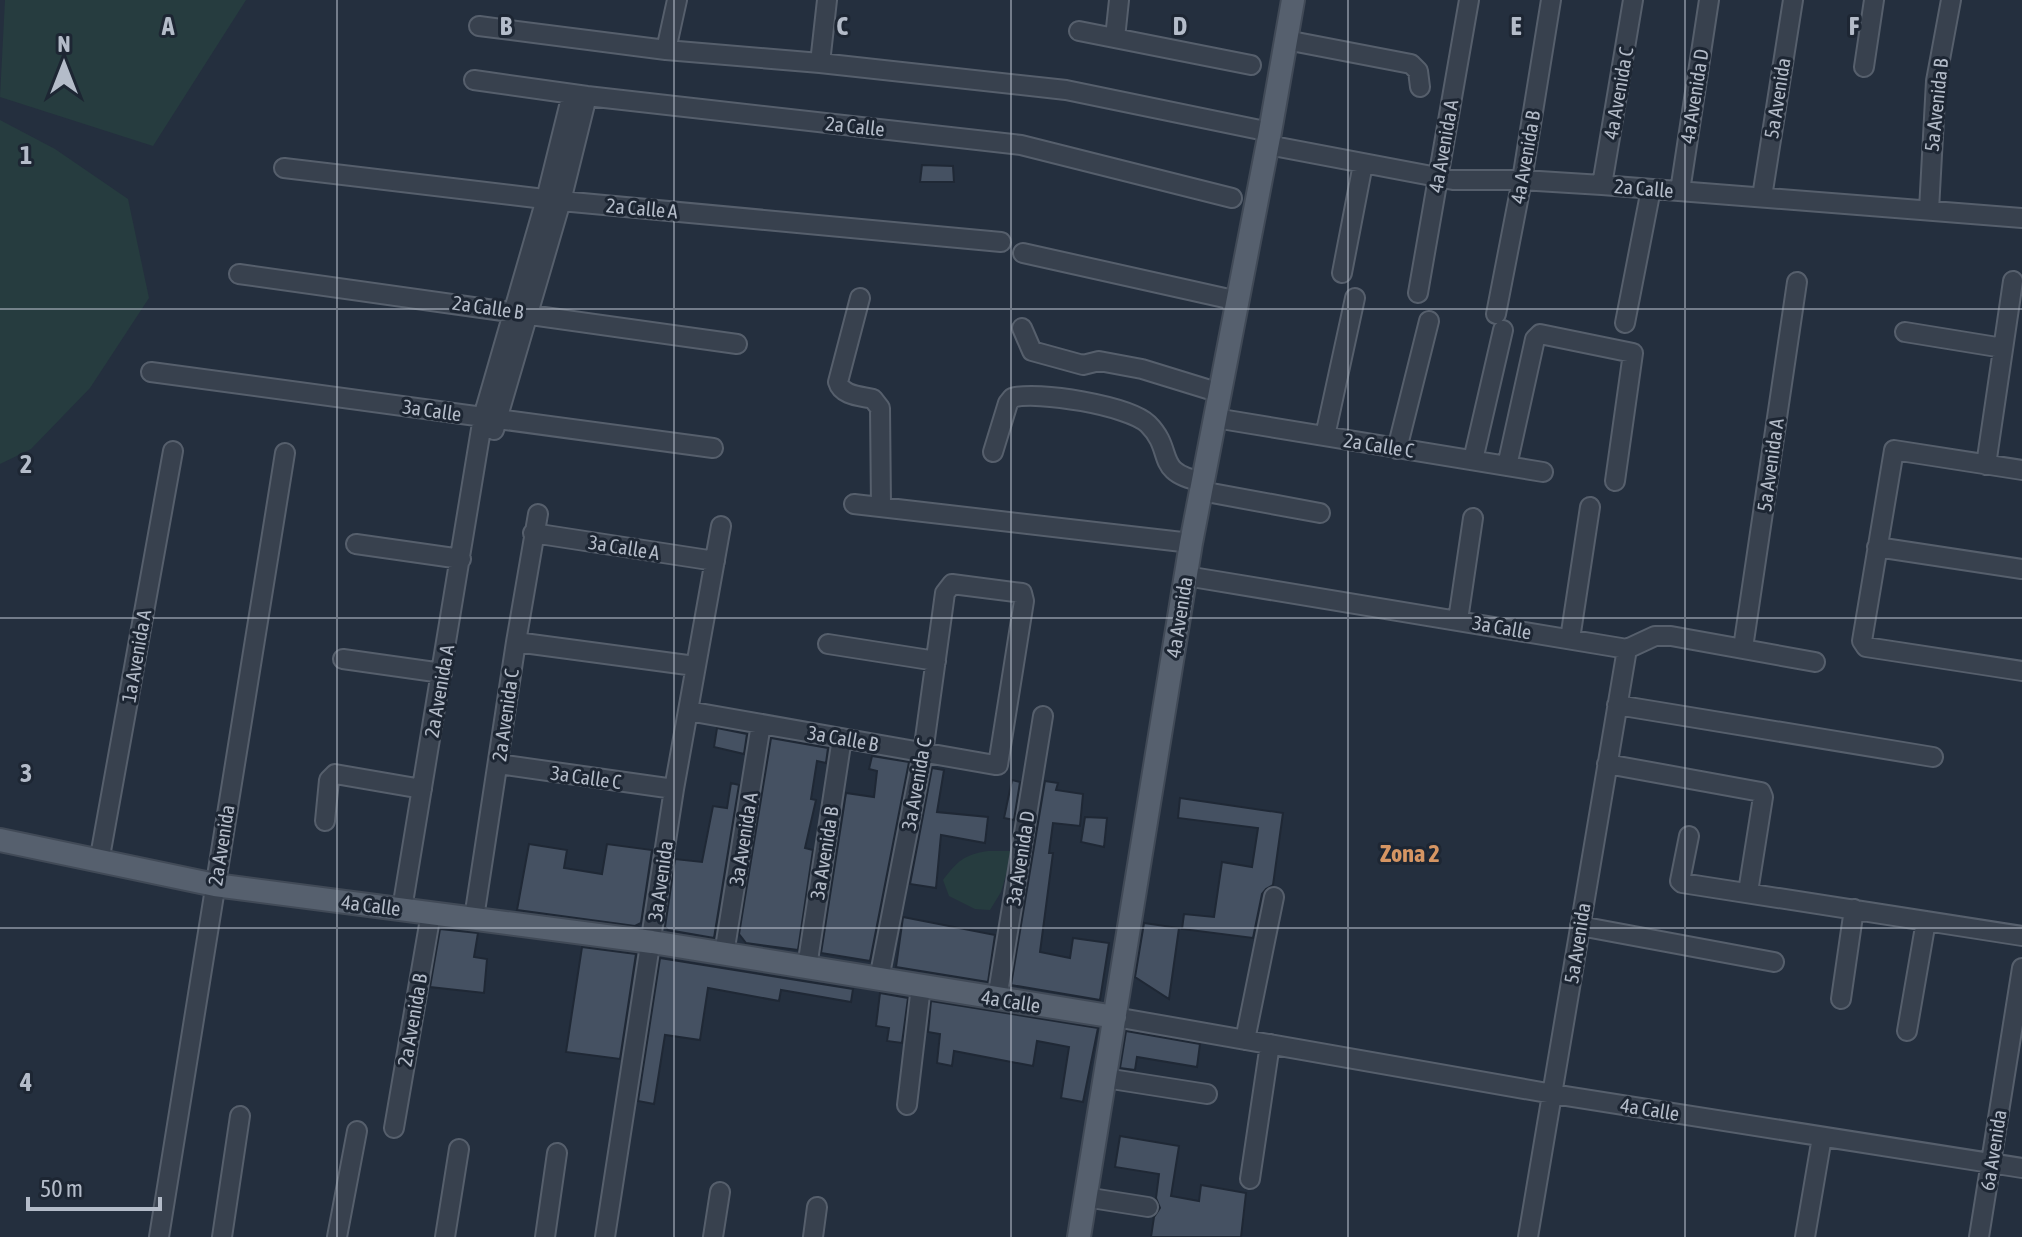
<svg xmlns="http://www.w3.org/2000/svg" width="2022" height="1237" viewBox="0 0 2022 1237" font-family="'Asap Condensed',sans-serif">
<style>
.green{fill:#263c3f}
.building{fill:#455162;stroke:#1f2835;stroke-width:2}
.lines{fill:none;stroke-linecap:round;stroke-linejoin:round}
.minor-casing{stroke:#565f6c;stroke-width:22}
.major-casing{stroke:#414a57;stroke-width:26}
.minor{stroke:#38414e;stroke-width:18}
.major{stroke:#56606e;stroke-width:22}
.grid{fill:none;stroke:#b4bcc9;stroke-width:2;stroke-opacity:0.55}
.labels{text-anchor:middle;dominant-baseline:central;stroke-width:6;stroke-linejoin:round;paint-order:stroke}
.street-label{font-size:20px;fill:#b4bcc9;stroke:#1d2633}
.quarter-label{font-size:24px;font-weight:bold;fill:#d59563;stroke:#1d2633}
.grid-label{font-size:26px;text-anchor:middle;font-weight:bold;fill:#b4bcc9;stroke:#1d2633;stroke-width:6;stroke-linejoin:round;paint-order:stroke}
</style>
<rect width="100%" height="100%" fill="#242f3e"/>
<!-- green -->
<path class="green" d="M5,0h241l-93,146 -153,-49z
M0,120l55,29 73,50 21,99 -59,90 -59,61 -31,15z
M988,851h25l-12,41 -11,18 -15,-1 -26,-13 -6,-16c15,-19 20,-25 45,-29z"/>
<!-- building -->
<path class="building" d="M922,165l31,1 1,16h-34z
M717,728l30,6 -3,20 -30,-7z
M771,738l57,10 -2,15 -9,-2 -6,38 5,1 -11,48 8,2 -15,100 -52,-7 -7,-9z
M872,756l37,6 -39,199 -49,-8 25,-160 28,4 3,-26 -8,-2z
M932,768l12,2 -7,42 51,5 -3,26 -44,-8 -5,53 -26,-4z
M1012,780l8,2 -6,38 -10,-2z
M1045,781l13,2 -2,7 27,4 -3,32 -27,-3 -4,30h4l-13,99 30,6 3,-20 36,5 -9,57 -89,-15z
M731,783l8,2 -25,153 -46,-8 -3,-3 10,-68 27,3 11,-56 14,2z
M1180,798l103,15 -10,72 -7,4 -4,5 -9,44 -71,-9 2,-15 30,3 8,-55 30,5 6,-39 -80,-10z
M1085,817l22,1 -3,29 -23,-5z
M529,844l38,6 -3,18 38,6 5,-30 45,6 -11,73 -6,3 -118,-16z
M903,917l92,18 -7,47 -92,-15z
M1144,923l35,5 -10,71 -34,-22z
M440,929l38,4 -4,24 13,2 -3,34 -54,-6z
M582,947l54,7 -16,105 -54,-7z
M660,958l193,31 -2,13 -70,-12 -2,11 -71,-13 -8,52 -35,-5 -11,69 -16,-3z
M880,993l28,5 -6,45 -15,-2 2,-13 -13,-2z
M931,1001l167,27 -15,74 -22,-4 8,-51 -32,-6 -4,25 -79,-15 -2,15 -15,-3 3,-29 -12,-2z
M1126,1031l74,13 -3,23 -60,-10 -2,13 -15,-2z
M1120,1136l59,10 -8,50 28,5 2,-16 45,8 -5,44h-90l3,-20 6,-9 -4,-10 3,-24 -44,-7z"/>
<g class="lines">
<defs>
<path id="minor" d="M479,26l187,24 154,13 246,27 204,42
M1079,31l172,34
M1115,38l4,-38
M1286,40l125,24 7,7 2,16
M666,50l11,-50
M820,63l7,-63
M1864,67l10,-67
M474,80l113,16 434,49 211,53
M1268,145l185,35h69l80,5 420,33
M284,168l277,33 440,41
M1602,185l31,-185
M1680,191l29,-191
M1762,197l31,-197
M1929,210l7,-129 15,-81
M1023,253l215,48
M1342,273l21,-109
M239,274l498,70
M1418,293l51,-293
M860,298l-22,84c4,14 23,14 35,17l7,9 1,99
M1496,314l26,-134 29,-180
M1625,323l26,-134
M1022,328l10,23 51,14 16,-4 43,8 78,24
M1905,332l98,16
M151,372l562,76
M1215,418l328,54
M494,430l67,-229 26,-105
M1325,436l30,-138
M1397,449l32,-128
M993,452l15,-49 4,-5c24,-8 118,8 136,26 28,28 4,48 55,58
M1473,460l30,-130
M1986,465l27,-184
M1507,466l28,-127 5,-5 93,19 -18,128
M2022,470l-128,-20 -32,191 4,6 156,24
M1201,491l119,22
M854,504l337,39
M533,533l182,28
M356,544l105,15
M1877,547l145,22
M1186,576l441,73 28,-13h16l144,26
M1458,620l15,-102
M1570,639l20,-132
M516,642l179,24
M828,644l108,17
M1743,648l54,-366
M343,659l99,14
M1617,705l316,52
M688,711c102,18 205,36 307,54h3l26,-164 -2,-8 -70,-9 -7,9 -22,160 -44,226
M499,764l175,25
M1607,764l154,28 2,5 -15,95
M325,821l4,-41 6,-6 87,15
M1689,836l-9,45 2,2 340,53
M99,862l74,-411
M402,909l81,-492 63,-218 26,-105
M474,918l42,-276 22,-128
M1580,926l194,36
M724,954l37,-230
M807,967l35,-229
M997,999l46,-283
M1841,999l13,-90
M1115,1017l438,77 469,74
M1907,1031l19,-110
M1245,1040l29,-143
M1105,1078l102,16
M907,1105l14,-119
M394,1128l37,-215
M1250,1179l20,-135
M1085,1197l63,10
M159,1237l126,-784
M222,1237l18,-121
M337,1237l20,-106
M445,1237l14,-88
M545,1237l12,-84
M605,1237l69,-448 47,-263
M713,1237l7,-45
M813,1237l4,-30
M1528,1237l99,-588
M1805,1237l17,-100
M1979,1237l43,-269"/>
<path id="major" d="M0,840l215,45 437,57 463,75
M1079,1237l112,-694 79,-411 23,-132"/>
</defs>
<!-- minor casing -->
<use href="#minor" class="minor-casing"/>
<!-- major casing -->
<use href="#major" class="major-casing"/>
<!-- minor -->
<use href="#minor" class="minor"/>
<!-- major -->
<use href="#major" class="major"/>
</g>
<!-- grid -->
<path class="grid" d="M337,0v1237M674,0v1237M1011,0v1237M1348,0v1237M1685,0v1237M0,309h2022M0,618h2022M0,928h2022"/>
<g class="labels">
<!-- street labels -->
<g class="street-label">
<text transform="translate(1618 93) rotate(-80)">4a Avenida C</text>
<text transform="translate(1694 96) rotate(-81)">4a Avenida D</text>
<text transform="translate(1777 98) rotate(-81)">5a Avenida</text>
<text transform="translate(1936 105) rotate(-84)">5a Avenida B</text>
<text transform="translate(855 126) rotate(6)">2a Calle</text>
<text transform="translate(1443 146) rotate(-80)">4a Avenida A</text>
<text transform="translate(1525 157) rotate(-80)">4a Avenida B</text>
<text transform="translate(1644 188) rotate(5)">2a Calle</text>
<text transform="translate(642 208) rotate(5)">2a Calle A</text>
<text transform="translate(488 307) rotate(8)">2a Calle B</text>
<text transform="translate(432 410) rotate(8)">3a Calle</text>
<text transform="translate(1379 445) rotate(9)">2a Calle C</text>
<text transform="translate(1770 465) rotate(-82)">5a Avenida A</text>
<text transform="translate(624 547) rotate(9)">3a Calle A</text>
<text transform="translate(1179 617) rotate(-81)">4a Avenida</text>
<text transform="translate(1502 627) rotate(10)">3a Calle</text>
<text transform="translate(136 656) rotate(-80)">1a Avenida A</text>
<text transform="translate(439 691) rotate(-80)">2a Avenida A</text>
<text transform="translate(505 715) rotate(-82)">2a Avenida C</text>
<text transform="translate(843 738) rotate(10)">3a Calle B</text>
<text transform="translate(586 777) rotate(8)">3a Calle C</text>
<text transform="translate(916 784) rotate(-80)">3a Avenida C</text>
<text transform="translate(743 839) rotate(-81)">3a Avenida A</text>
<text transform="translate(221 845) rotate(-81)">2a Avenida</text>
<text transform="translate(824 853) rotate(-81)">3a Avenida B</text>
<text transform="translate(1020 858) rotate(-81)">3a Avenida D</text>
<text transform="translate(660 881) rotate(-82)">3a Avenida</text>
<text transform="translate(371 905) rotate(7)">4a Calle</text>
<text transform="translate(1577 943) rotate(-81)">5a Avenida</text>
<text transform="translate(1011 1001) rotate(9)">4a Calle</text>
<text transform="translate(412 1020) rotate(-80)">2a Avenida B</text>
<text transform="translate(1650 1109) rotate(9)">4a Calle</text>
<text transform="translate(1993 1150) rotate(-81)">6a Avenida</text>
</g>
<!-- quarter labels -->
<g class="quarter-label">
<text x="1410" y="853">Zona 2</text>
</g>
</g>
<g class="grid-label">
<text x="168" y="35">A</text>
<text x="506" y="35">B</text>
<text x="842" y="35">C</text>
<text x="1180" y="35">D</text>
<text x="1516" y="35">E</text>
<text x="1854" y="35">F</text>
<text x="26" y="164">1</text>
<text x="26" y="473">2</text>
<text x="26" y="782">3</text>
<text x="26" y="1091">4</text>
</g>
<!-- north arrow -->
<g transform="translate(64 64)" stroke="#1d2633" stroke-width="6" paint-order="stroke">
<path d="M0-6L14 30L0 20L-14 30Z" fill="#b4bcc9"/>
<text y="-12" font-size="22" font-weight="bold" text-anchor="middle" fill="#b4bcc9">N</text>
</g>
<!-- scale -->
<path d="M28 1197v12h132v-12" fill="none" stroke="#b4bcc9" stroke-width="4"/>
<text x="40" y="1197" font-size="24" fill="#b4bcc9" stroke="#1d2633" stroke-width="6" paint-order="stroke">50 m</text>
</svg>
